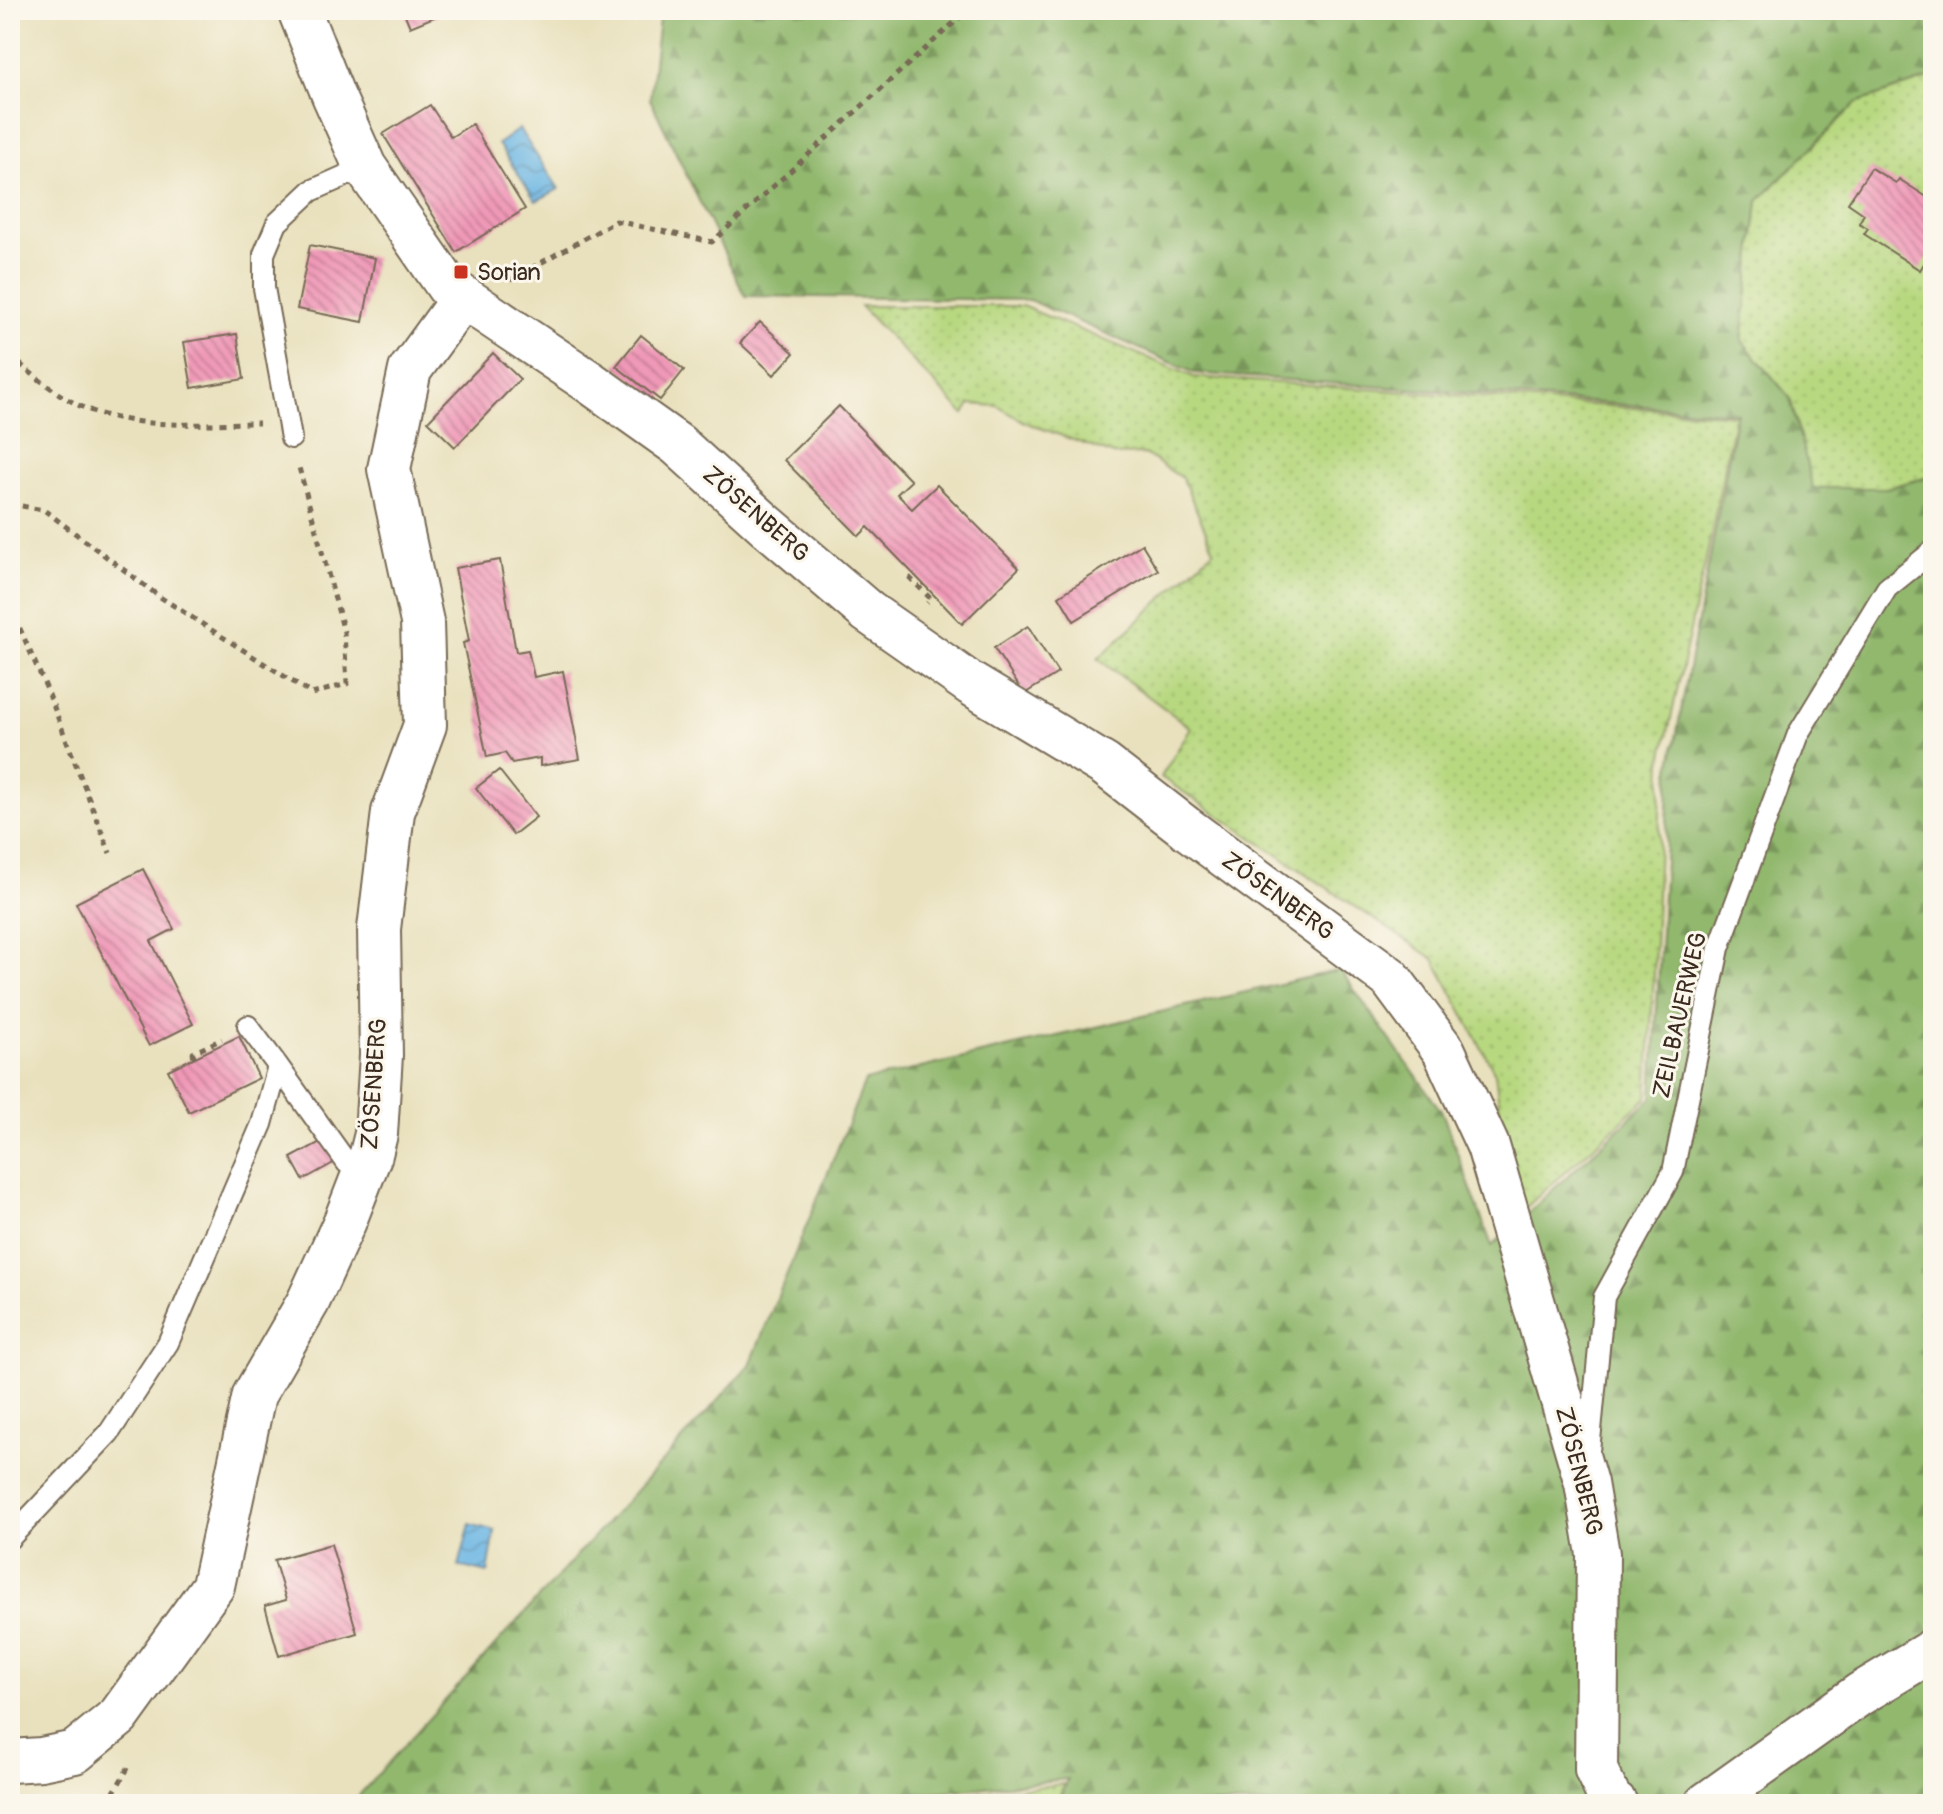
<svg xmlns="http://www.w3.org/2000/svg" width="1943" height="1814" viewBox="0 0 1943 1814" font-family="Pangolin,sans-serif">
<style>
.grass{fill:url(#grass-dots);stroke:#7a814f;stroke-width:2}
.forest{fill:url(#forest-firs);stroke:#667146;stroke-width:2}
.water{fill:url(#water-waves);stroke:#537080;stroke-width:2}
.building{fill:url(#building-back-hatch)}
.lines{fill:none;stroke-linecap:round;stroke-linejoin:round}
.lane-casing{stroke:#786a56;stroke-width:24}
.street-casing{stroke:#786a56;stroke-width:46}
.path{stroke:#786a56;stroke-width:5;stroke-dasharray:6 6;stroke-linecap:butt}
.lane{stroke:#fff;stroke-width:20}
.street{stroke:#fff;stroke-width:42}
.poi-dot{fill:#c8321e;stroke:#fbf7ec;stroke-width:3}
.labels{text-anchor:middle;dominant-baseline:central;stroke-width:6;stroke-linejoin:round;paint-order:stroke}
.poi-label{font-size:24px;fill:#3b2a1e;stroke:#fbf7ec;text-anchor:start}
.street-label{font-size:24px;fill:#3b2a1e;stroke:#fbf7ec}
</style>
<defs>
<pattern id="grass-dots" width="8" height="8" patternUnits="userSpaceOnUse" patternTransform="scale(2)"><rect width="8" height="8" fill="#b8d880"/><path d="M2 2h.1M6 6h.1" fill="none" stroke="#9fba6e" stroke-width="1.8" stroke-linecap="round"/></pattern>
<pattern id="forest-firs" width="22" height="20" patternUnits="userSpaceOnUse" patternTransform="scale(2)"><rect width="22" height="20" fill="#92b86e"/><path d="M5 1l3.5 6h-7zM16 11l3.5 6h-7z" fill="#78965a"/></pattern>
<pattern id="water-waves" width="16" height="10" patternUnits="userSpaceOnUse" patternTransform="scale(2)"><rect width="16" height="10" fill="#6bb5e3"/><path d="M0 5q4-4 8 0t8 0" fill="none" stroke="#5993b7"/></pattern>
<pattern id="building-back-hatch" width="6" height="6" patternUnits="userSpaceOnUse" patternTransform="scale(2)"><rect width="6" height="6" fill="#f099b8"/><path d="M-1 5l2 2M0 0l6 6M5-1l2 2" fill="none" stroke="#c47d95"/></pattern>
</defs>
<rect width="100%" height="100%" fill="#fbf7ec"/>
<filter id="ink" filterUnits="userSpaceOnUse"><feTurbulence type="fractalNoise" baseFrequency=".0125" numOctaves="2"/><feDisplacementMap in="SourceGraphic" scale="16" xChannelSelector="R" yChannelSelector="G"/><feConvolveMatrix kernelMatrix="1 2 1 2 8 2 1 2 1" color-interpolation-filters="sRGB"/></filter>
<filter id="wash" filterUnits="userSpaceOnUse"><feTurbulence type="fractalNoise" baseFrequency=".006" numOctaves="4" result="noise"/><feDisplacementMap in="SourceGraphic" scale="32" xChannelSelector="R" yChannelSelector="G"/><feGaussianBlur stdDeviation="1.8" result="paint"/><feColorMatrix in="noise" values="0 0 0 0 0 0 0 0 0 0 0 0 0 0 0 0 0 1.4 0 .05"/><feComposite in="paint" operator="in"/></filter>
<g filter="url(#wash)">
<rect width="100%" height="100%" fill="#e9e1be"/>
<!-- grass -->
<path class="grass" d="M1933,77v399l-47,12h-74l-22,-90 -48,-57 16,-140 98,-98z
M860,306h162l172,71 541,38 -30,150 -7,28 -36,167 -8,214 -7,124 -124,112 -18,-58 -10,-79 -61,-114 -273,-182 30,-49 -93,-69 116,-109 -31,-71 -38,-25 -31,1 -87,-32 -30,-17 -27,-2 -6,10z
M1064,1784l-8,20h-185z"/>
<!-- forest -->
<path class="forest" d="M660,10h1273v67l-77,26 -98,98 -16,140 48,57 23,90h73l47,-12v1328h-874l9,-25 -255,25h-462l399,-439 115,-284 475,-111 102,142 50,134 160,-148 18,-329 67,-356 -542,-40 -166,-73 -284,-4 -95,-197z"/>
<!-- water -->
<path class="water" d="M519,129l40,60 -23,12 -38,-57z
M470,1524l25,7 -7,42 -29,-7z"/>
<g id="blocks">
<!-- building -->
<path class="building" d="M403,10h48l-41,17z
M430,105l21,32 21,-13 53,85 -69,43 -73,-118z
M1871,168l25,15 3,-4 34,22v48l-13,21 -56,-36 4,-6 -9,-5 5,-9 -16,-11z
M310,245l65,13 -12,64 -66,-13z
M760,322l34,31 -20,22 -34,-32z
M237,334l7,45 -52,9 -8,-46z
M641,335l43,35 -24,30 -44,-34z
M493,353l27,26 -65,68 -27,-26z
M839,406l72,75 -14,13 15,15 25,-24 82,83 -57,56 -94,-97 -9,9 -75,-76z
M1142,544l16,26 -84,51 -15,-25z
M500,560l16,92 12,-2 6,27 29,-6 17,88 -40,7v-8l-28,5 -7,-10 -18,4 -24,-114 6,-2 -14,-73z
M1028,626l30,47 -34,21 -30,-46z
M499,770l37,47 -23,18 -37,-47z
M143,869l31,60 -23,12 42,83 -44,22 -73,-143z
M239,1036l20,42 -70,34 -21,-42z
M324,1140l13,21 -34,19 -12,-22z
M331,1544l26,89 -78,23 -14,-50 21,-6 -12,-40z"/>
</g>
</g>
<g filter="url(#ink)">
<use href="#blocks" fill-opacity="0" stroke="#786a56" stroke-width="2"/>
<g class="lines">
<defs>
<path id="lane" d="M291,438l-27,-150v-34l13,-31 34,-32 54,-24
M278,1066l69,97c8,7 14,7 21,-1
M1589,1451l15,-154 69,-125 46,-224 79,-214 89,-146 46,-37
M10,1538l99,-105 59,-90 94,-219 16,-58 -30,-40"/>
<path id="street" d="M299,10l34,85 32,72 83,120 143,96 87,62 87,79 103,88 103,72 134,81 80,62 205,151 54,73 44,95 98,337 12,71 -2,216 15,31 5,3
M10,1761l31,-2 34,-7 44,-36 94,-130 41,-191 54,-93 37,-81 26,-67 5,-20 5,-79 -2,-126 14,-117 32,-87 -3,-103 -33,-153 21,-99 53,-73
M1706,1804l154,-110 73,-44"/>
</defs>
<!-- lane casing -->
<use href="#lane" class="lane-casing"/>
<!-- street casing -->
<use href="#street" class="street-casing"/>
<!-- path -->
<path class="path" d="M510,280l106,-59 96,21 256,-232
M10,356c25,20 52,44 82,55 53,19 112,12 167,12
M10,504l34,6 116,87 152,97 35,-10 -3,-52 -46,-168
M909,577l22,22 -4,4
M10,606l38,86 62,161
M194,1057l-1,-4 29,-14
M107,1804l24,-41"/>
<!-- lane -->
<use href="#lane" class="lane"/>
<!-- street -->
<use href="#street" class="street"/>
</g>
</g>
<!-- markers -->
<rect class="poi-dot" x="453" y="264" width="16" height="16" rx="4"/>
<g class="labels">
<!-- poi labels -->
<g class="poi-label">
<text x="477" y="272">Sorian</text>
</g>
<!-- street labels -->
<g class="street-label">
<text transform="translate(756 514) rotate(41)">ZÖSENBERG</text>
<text transform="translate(1278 896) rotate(36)">ZÖSENBERG</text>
<text transform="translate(1680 1015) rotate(-77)">ZEILBAUERWEG</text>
<text transform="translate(374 1084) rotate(-86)">ZÖSENBERG</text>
<text transform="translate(1579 1471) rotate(76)">ZÖSENBERG</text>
</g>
</g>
<!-- margin -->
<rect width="1943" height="1814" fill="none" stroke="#fbf7ec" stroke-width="40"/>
</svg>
